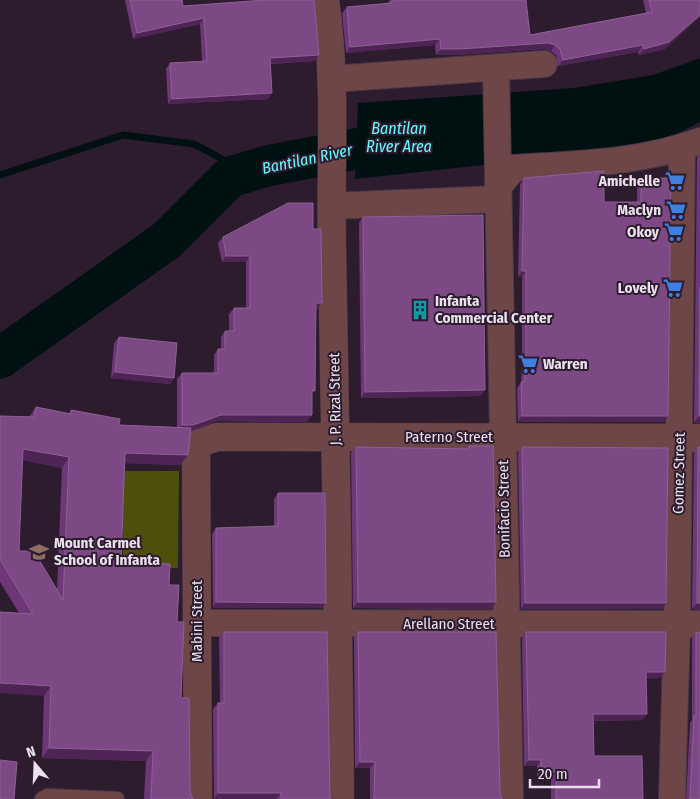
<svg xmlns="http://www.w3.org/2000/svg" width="700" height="799" viewBox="0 0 700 799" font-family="'Fira Sans Condensed',sans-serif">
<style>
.green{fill:#4e4f0b}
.water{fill:#011112}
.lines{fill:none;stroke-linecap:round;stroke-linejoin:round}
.stream{stroke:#011112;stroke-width:7}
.river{stroke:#011112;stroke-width:41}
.service-casing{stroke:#473849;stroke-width:16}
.minor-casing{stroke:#473849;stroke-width:28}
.tertiary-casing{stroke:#473849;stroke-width:29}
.service{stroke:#6f4647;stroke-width:14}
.minor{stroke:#6f4647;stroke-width:26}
.tertiary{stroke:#6f4647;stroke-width:28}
.wall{fill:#6e3777;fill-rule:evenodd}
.shaded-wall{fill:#4e2454}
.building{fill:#7c4984;stroke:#8d6194;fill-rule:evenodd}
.labels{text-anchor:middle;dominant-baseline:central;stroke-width:4;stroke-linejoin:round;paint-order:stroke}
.poi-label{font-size:15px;font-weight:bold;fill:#ebe1ed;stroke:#2c1c2e;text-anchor:end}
.street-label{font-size:15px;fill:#ebe1ed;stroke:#2c1c2e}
.water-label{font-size:16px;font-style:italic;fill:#66faff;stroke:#2c1c2e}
</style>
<rect width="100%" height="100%" fill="#2c1c2e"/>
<!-- green -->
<path class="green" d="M123,471h56l-1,97h-55z"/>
<!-- water -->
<path class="water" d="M700,58v64c-28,16 -57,23 -88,29l-257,28 3,-76 216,-15 79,-13z"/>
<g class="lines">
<!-- stream -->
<path class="stream" d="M0,175l123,-40 71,9 53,28"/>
<!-- river -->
<path class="river" d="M0,358l167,-118 63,-63 37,-11 146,-28"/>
<defs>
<path id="service" d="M42,799l6,-3 69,3"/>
<path id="minor" d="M496,68l14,731
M332,79l212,-15
M498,187l16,-19c62,-4 127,-5 186,-27
M331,206l167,-7
M198,623l502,1
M672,799l5,-175 5,-477"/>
<path id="tertiary" d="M325,0c12,82 5,166 7,249 4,183 6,367 8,550
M198,799l-2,-347 3,-9 18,-6 483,1"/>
</defs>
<!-- service casing -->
<use href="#service" class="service-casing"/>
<!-- minor casing -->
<use href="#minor" class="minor-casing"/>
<!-- tertiary casing -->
<use href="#tertiary" class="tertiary-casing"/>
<!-- service -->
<use href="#service" class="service"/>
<!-- minor -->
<use href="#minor" class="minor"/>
<!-- tertiary -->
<use href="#tertiary" class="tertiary"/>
</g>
<!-- wall -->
<path class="wall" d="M125,0h57l1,6 132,55 -45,3 -2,35 -100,5 -2,-35 4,-6 32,-2 -2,-37 -67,15z
M390,0h136l4,35 116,-22 -3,-13h57l-35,49 -26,6 -1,-3 -80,14 -2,-11 -5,-4 -8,-2 -88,6h-19l-1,-10 -89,8 -4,-40 5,-6 41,-4z
M700,153v270l-6,-1 3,-264z
M524,178l80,24h33v-18l4,-6 23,244h-146l-1,-34 4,-5 1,-15v-91h-4l2,-93z
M363,217l118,179 -120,2 -2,-175z
M313,229l9,74 -5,6h-1l-4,87 -5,26 -90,-1 -27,10 -2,24 -8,10 -55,-2 -4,99 48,23 8,37 4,76 9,91 1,7 3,3h-50l2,-38 -104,-3 2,-62 -25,-83 -19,-31v-166l29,1 7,-10 33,7 2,-4 48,15 58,2v-48l5,-6h32v-18l4,-6h3v-12l4,-6h4v-17l5,-6h12v-46h-24l-4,-19 5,-6zM22,460l40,8 -5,121 -38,-38z
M119,337l55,41 -4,6 -59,-6 3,-35z
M469,446l27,156 -5,7 -138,-1 -2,-155 5,-6 111,2z
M522,447l144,156 -4,6h-141l-3,-156z
M698,447l2,163 -8,-1 2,-155z
M278,493l48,110 -4,5h-109l-1,-74 4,-6 58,-1v-28z
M224,632l106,167h-116l-1,-90 5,-6h2l-1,-65z
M358,632l142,161 2,6h-132v-31h-15l-1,-130z
M526,632l134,46h-14l1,36 -5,6 -49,1 1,35 49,43h-92v-21h-14v-12h-13l-2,-127z
M696,633l4,166h-14l4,-76 2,-3v-81z"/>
<!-- shaded-wall -->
<path class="shaded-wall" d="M700,15v2l-35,32 -26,6 5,-6z
M204,18l-4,6 -67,15 4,-6z
M440,39l-5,6 -89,8 4,-6z
M548,43l7,2 -4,6 -8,-2 -88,6h-19l5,-6z
M643,45l-5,7 -80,14 5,-6z
M319,55l-4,6 -49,3 4,-6z
M272,93l-4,6 -100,5 4,-5z
M226,256h24l-4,6h-24z
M522,271h4l-4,6h-4z
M316,303h6l-5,6h-5z
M115,372l59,6 -4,6 -59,-6z
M485,390l-4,6 -120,2 4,-6z
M221,415h91l-5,7 -90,-1 -28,11h-12l5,-7z
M522,416h146l-4,6h-146z
M699,416h1v7l-6,-1z
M23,449l46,8 -7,11 -46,-9z
M125,453l63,2 -8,10 -62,-2z
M216,602l110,1 -4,5h-109z
M358,602h138l-5,7 -138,-1z
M525,603h141l-4,6h-141z
M697,603h3v7l-8,-1z
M646,672h19l-5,6 -18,1z
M0,683l51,3 -7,10 -44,-3z
M593,714h54l-5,6 -53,1z
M49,748l104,3 -7,10 -104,-3z
M529,760h12l-4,6h-13z
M360,762h15l-5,6h-15z
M541,772h15l-5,6h-14z
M218,793h63l-5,6h-62z"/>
<!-- building -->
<path class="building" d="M130,0h52l1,6 82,-6h49l5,55 -49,3 2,35 -100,6 -2,-36 37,-2 -3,-43 -67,15z
M392,0h134l4,35 122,-23 -3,-12h51v15l-31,27 -25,7 -1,-4 -80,15 -3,-11 -5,-4 -7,-2 -88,6h-19l-1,-10 -90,8 -3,-40 45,-4z
M604,171v31h37v-24h30l-3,238h-146l-1,-34h3l2,-20v-91h-4l2,-93z
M288,203h25v26h8l1,74h-6l-1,88h-3v24h-91l-28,10h-11v-52h36v-24h7v-18h9v-23h16v-52h-24l-3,-19z
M483,215l2,175 -120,2 -2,-175z
M700,287v129h-1z
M119,337l58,6 -3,35 -59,-6z
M36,407l35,7v-4l49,9 -1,6 72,3 -3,27 -63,-2 -4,109 49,2 -1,21h10l-2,37h7l-3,76h8l1,91 1,7 3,3h-43l2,-48 -104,-3 2,-62 -51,-3v-71l33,2 -33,-55v-143l34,1zM23,449l46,8 -6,143 -29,-49h-15z
M469,446h24l3,156h-138l-2,-155 113,2z
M522,447l146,1 -2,155h-141z
M698,447h2v156h-3z
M278,493h47l1,110 -110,-1v-74l62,-2z
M224,632h103l3,167h-49v-6h-63v-90h6z
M358,632h138l4,161 2,6h-128l1,-37h-15z
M526,632h140l-1,40h-19l1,42h-54l1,42h48l1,43h-87v-27h-15v-12h-12z
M700,632v167h-10l4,-83h2v-83z
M0,760l17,2 -3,37h-14z"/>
<!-- icons -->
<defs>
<symbol id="supermarket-bare" viewBox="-9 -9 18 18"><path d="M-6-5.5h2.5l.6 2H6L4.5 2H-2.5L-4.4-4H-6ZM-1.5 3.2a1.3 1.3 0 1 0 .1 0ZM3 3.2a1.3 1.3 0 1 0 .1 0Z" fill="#3f7fe0" stroke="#2c1c2e" stroke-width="2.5" paint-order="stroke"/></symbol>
<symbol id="building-bare" viewBox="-9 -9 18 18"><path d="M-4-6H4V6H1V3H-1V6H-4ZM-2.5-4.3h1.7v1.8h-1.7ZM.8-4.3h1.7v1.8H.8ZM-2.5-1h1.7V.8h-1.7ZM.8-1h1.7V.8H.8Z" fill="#0f9aa8" stroke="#2c1c2e" stroke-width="2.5" paint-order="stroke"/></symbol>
<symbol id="school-bare" viewBox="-9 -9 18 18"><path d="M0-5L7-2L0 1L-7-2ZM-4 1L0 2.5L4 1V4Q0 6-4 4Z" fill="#8d6e63" stroke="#2c1c2e" stroke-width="2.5" paint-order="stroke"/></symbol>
</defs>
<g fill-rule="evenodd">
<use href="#supermarket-bare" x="661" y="167" width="28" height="28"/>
<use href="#supermarket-bare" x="662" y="196" width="28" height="28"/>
<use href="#supermarket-bare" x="660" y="218" width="28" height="28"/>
<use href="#supermarket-bare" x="659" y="274" width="28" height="28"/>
<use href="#building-bare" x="406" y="296" width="28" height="28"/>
<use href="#supermarket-bare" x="514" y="350" width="28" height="28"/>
<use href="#school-bare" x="25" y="538" width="28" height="28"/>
</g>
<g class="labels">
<!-- poi labels -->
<g class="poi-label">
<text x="660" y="181">Amichelle</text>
<text x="661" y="210">Maclyn</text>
<text x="659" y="232">Okoy</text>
<text x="658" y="288">Lovely</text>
<text x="435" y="301" text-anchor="start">Infanta<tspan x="435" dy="17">Commercial Center</tspan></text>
<text x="543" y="364" text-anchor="start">Warren</text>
<text x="54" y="543" text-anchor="start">Mount Carmel<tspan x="54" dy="17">School of Infanta</tspan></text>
</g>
<!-- street labels -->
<g class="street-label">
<text transform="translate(335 399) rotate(-91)">J. P. Rizal Street</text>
<text x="449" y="437">Paterno Street</text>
<text transform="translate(679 473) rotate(-89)">Gomez Street</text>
<text transform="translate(504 509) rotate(-91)">Bonifacio Street</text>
<text transform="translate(197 621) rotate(-90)">Mabini Street</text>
<text x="449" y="624">Arellano Street</text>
</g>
<!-- water labels -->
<g class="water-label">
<text x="399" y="128">Bantilan<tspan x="399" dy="18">River Area</tspan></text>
<text transform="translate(307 159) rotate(-12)">Bantilan River</text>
</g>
</g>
<!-- north arrow -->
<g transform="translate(35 764) rotate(341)" stroke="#2c1c2e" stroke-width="4" paint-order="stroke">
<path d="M0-4L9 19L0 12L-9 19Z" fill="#ebe1ed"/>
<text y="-8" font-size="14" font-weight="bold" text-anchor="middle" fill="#ebe1ed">N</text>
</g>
<!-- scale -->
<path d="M530 779v8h69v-8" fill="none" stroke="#ebe1ed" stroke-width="2.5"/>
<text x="538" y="779" font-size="15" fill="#ebe1ed" stroke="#2c1c2e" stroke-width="4" paint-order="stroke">20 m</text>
</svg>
